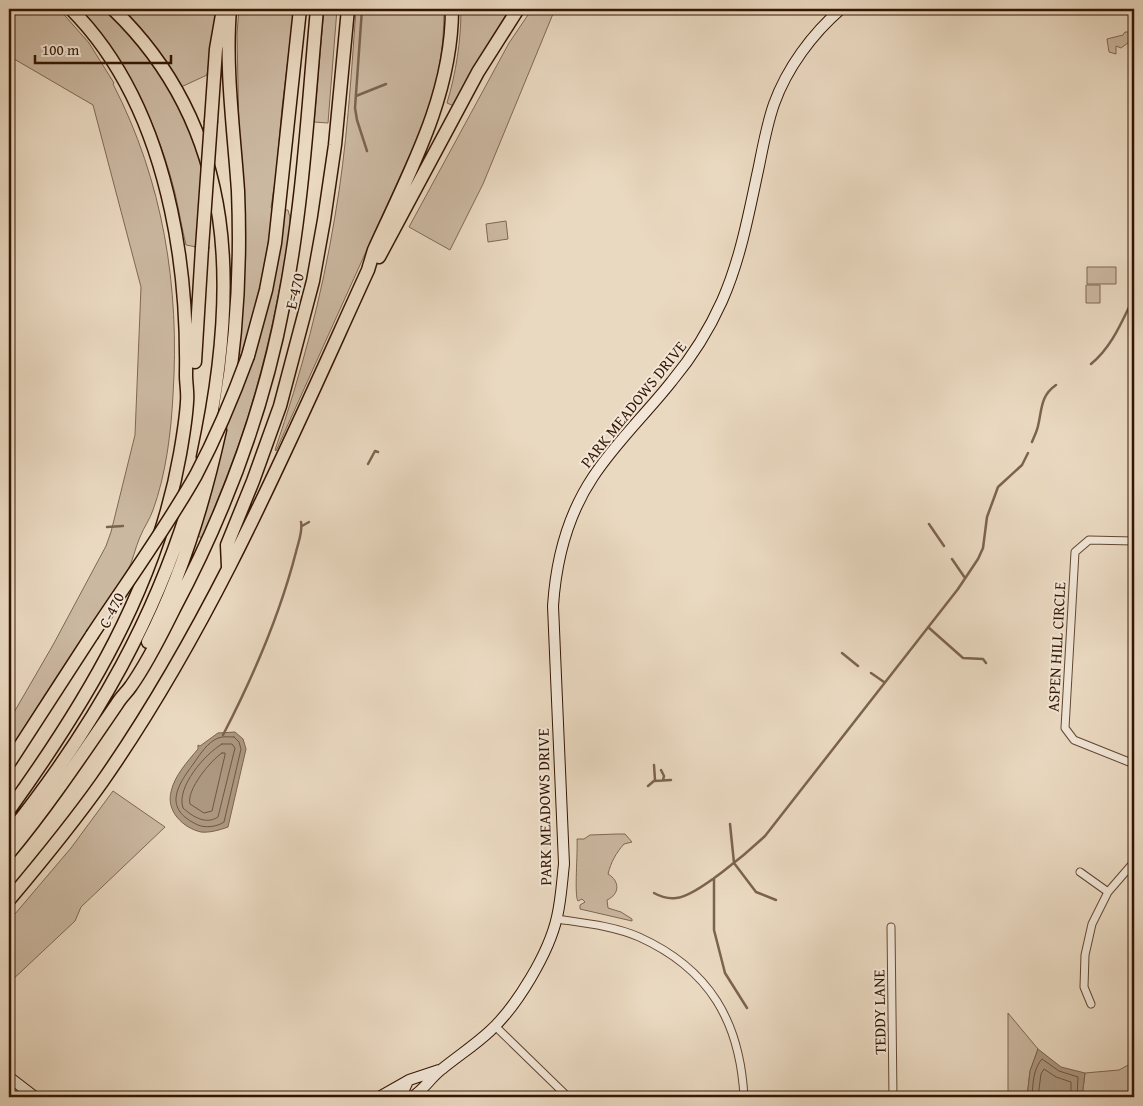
<svg xmlns="http://www.w3.org/2000/svg" width="1143" height="1106" viewBox="0 0 1143 1106" font-family="'Gentium Book Plus',serif">
<style>
.green{fill:#cbb8a1;stroke:#806752}
.water{fill:#ac9780;stroke:#7c634e}
.lines{fill:none;stroke-linecap:round;stroke-linejoin:round}
.shore{stroke:#705641;stroke-width:1}
.stream{stroke:#7c634e;stroke-width:2.5}
.street-casing{stroke:#624732;stroke-width:9}
.secondary-casing{stroke:#351602;stroke-width:12}
.highway-casing{stroke:#351602;stroke-width:15}
.street{stroke:#f1e6d7;stroke-width:7}
.secondary{stroke:#f1e6d7;stroke-width:10}
.highway{stroke:#ead9c1;stroke-width:12}
.highway-bridge-casing{stroke:#351602;stroke-width:15;stroke-linecap:butt}
.highway-bridge{stroke:#ead9c1;stroke-width:12}
.labels{text-anchor:middle;dominant-baseline:central;stroke-width:4;stroke-linejoin:round;paint-order:stroke}
.street-label{font-size:16px;fill:#351602;stroke:#f1e6d7}
</style>
<rect width="100%" height="100%" fill="#ead9c1"/>
<filter id="stains"><feTurbulence type="fractalNoise" baseFrequency=".004" numOctaves="4"/><feColorMatrix values="0 0 0 0 .2 0 0 0 0 .09 0 0 0 0 .02 0 0 0 .5 -.17"/></filter>
<radialGradient id="worn" r=".72"><stop offset=".6" stop-color="#630" stop-opacity="0"/><stop offset="1" stop-color="#630" stop-opacity=".3"/></radialGradient>
<!-- green -->
<path class="green" d="M9,9h50l30,34 25,40 -1,1c50,97 67,203 60,311 -2,38 -7,79 -20,115 -3,9 -9,17 -13,27 -5,11 -7,24 -13,35 -14,24 -31,46 -47,69 -24,36 -48,73 -71,111v-31l44,-76 53,-99 5,-14 24,-97 6,-148 -48,-182 -84,-49z
M81,9h23c47,43 82,100 100,162 4,15 6,30 9,45l-3,1 -3,32 -21,-4c-4,-17 -7,-34 -11,-52 -17,-68 -48,-132 -94,-184z
M120,9h96l-9,66 -26,12 -25,-39z
M239,9h55l-12,99 -7,79h-1l-3,21 2,1c-7,55 -18,108 -36,161l2,-237 -2,-99z
M324,9h13l-9,114 -14,-1z
M356,9h88c0,42 -6,72 -19,112l-149,330 -1,-1c26,-76 47,-154 60,-234 12,-69 16,-138 21,-207z
M461,9h50l-20,31 -37,66 -7,-3c9,-30 14,-62 14,-94z
M532,9h23l-72,175 -33,66 -41,-23 100,-184z
M1125,32h8l-1,8 -11,8 -5,-2v8l-7,-2 -2,-13 16,-4z
M285,210h3c6,15 -2,43 -5,60 -10,56 -23,111 -41,165 -12,35 -26,69 -40,103l-4,-2 16,-55 14,-59z
M506,221l2,18 -20,3 -2,-18z
M1087,267h29v17h-29z
M1086,285h14v18h-14z
M113,791l52,36 -84,80 -6,14 -66,62v-62l62,-73z
M617,834h8l7,8 -8,2c-8,9 -13,18 -16,30 12,7 12,20 -1,26l1,8 13,4 11,7v2l-52,-12v-4l5,-3 -3,-3 -4,2c-4,-5 0,-50 -1,-62h7l6,-4z
M1008,1013l30,36 -8,22 -3,26h-19z
M1134,1062v35h-52l3,-24 34,-3z"/>
<!-- water -->
<path class="water" d="M235,732l8,7 3,10 -18,78c-8,3 -19,6 -27,5 -18,-4 -35,-21 -30,-40 3,-16 17,-31 27,-43v-4l2,1 18,-13z
M1038,1049l23,18 24,6 -3,24h-55l3,-26z"/>
<g class="lines">
<!-- shore -->
<path class="shore" d="M234,737l5,5 2,7 -17,73c-7,5 -19,6 -26,3 -35,-16 -22,-38 -4,-62 7,-10 13,-20 24,-25 5,-2 11,-1 16,-1z
M222,744h10l3,4 -17,69c-12,8 -25,0 -35,-9 -7,-21 22,-54 39,-64z
M222,753h3v2l-13,56 -8,2 -14,-9c-4,-14 21,-44 32,-51z
M1032,1097c1,-13 1,-28 10,-38l17,12 19,6 -1,20
M1038,1097l3,-23 3,-5 12,8 15,5v15"/>
<!-- stream -->
<path class="stream" d="M362,9l-7,99 2,12 10,31
M356,96l30,-12
M1091,364c21,-17 31,-43 43,-67
M1032,442c2,-5 5,-11 6,-16 4,-16 2,-30 18,-41
M368,464l7,-13 3,1
M929,524l15,22
M302,526l7,-4
M107,527l16,-1
M952,559l13,19
M928,627l35,31 20,1 3,4
M842,653l16,13
M871,673l13,9
M223,735c29,-56 57,-121 73,-183 2,-9 7,-20 5,-30
M661,770l3,6 -1,4
M654,781l17,-1
M648,786l7,-6 -1,-15
M730,824l4,39 22,29 20,8
M714,878v52l11,43 22,35
M654,893c7,4 14,6 22,5 20,-1 73,-47 89,-62l193,-247 20,-30 5,-11 4,-31 11,-30 24,-22 6,-12"/>
<defs>
<path id="street" d="M1134,541l-45,-1 -14,12 -10,176 9,12 60,24
M1080,872l28,20
M557,919c27,4 57,7 82,18 71,32 101,85 105,160
M891,927l2,170
M1091,1004l-7,-17 1,-32 7,-31 16,-32 26,-30
M495,1026l73,71"/>
<path id="secondary" d="M9,1077l26,20
M379,1097l30,-17 30,-10
M394,1097l9,-5 5,-11
M412,1097c12,-7 19,-20 30,-28 16,-13 33,-24 48,-38 27,-25 59,-78 67,-114 4,-17 5,-35 7,-53l-11,-258c3,-46 14,-90 40,-129 23,-35 53,-63 79,-96 20,-24 37,-51 50,-80 19,-43 27,-89 37,-135 4,-20 8,-42 15,-62 13,-36 38,-70 67,-95"/>
<path id="highway" d="M113,9c128,123 125,286 90,448
M211,121l5,-72 7,-40
M379,257l99,-185 40,-63
M248,356l18,-66 9,-47 25,-234
M195,362l7,-114
M225,408c12,-71 16,-144 13,-217 -4,-59 -13,-123 -8,-182
M228,567l-1,-22 26,-64 27,-75 33,-125 11,-61 11,-75 13,-136
M148,642c34,-67 56,-139 72,-212
M9,763l83,-128
M9,810c77,-107 148,-224 171,-356 3,-17 6,-35 7,-52 1,-9 -1,-18 -1,-27 1,-56 -3,-110 -15,-165 -16,-74 -46,-147 -100,-201
M9,834c86,-108 151,-221 188,-356
M9,853c39,-47 73,-98 108,-149 4,-7 10,-12 14,-18 17,-24 30,-51 43,-77 51,-96 90,-200 110,-307 19,-97 24,-195 33,-293
M9,900c32,-38 64,-77 93,-118 111,-159 186,-337 266,-512l6,-20c35,-77 78,-154 78,-241"/>
</defs>
<!-- street casing -->
<use href="#street" class="street-casing"/>
<!-- secondary casing -->
<use href="#secondary" class="secondary-casing"/>
<!-- highway casing -->
<use href="#highway" class="highway-casing"/>
<!-- street -->
<use href="#street" class="street"/>
<!-- secondary -->
<use href="#secondary" class="secondary"/>
<!-- highway -->
<use href="#highway" class="highway"/>
<defs>
<path id="highway-bridge" d="M202,248l9,-127
M92,635c35,-53 73,-105 104,-160 20,-38 37,-78 52,-119"/>
</defs>
<!-- highway-bridge casing -->
<use href="#highway-bridge" class="highway-bridge-casing"/>
<!-- highway-bridge -->
<use href="#highway-bridge" class="highway-bridge"/>
</g>
<g class="labels">
<!-- street labels -->
<g class="street-label">
<text transform="translate(294 291) rotate(-77)">E-470</text>
<text transform="translate(633 404) rotate(-51)">PARK MEADOWS DRIVE</text>
<text transform="translate(111 610) rotate(-64)">C-470</text>
<text transform="translate(1056 647) rotate(-87)">ASPEN HILL CIRCLE</text>
<text transform="translate(544 807) rotate(-91)">PARK MEADOWS DRIVE</text>
<text transform="translate(879 1012) rotate(-91)">TEDDY LANE</text>
</g>
</g>
<!-- margin -->
<rect width="1143" height="1106" fill="none" stroke="#ead9c1" stroke-width="30"/>
<rect x="10" y="10" width="1123" height="1086" fill="none" stroke="#351602" stroke-width="2.5"/>
<rect x="15" y="15" width="1113" height="1076" fill="none" stroke="#351602"/>
<!-- scale -->
<path d="M35 55v8h136v-8" fill="none" stroke="#351602" stroke-width="2.5"/>
<text x="42" y="55" font-size="15" fill="#351602" stroke="#f1e6d7" stroke-width="4" paint-order="stroke">100 m</text>
<rect width="100%" height="100%" filter="url(#stains)"/>
<rect width="100%" height="100%" fill="url(#worn)"/>
</svg>
